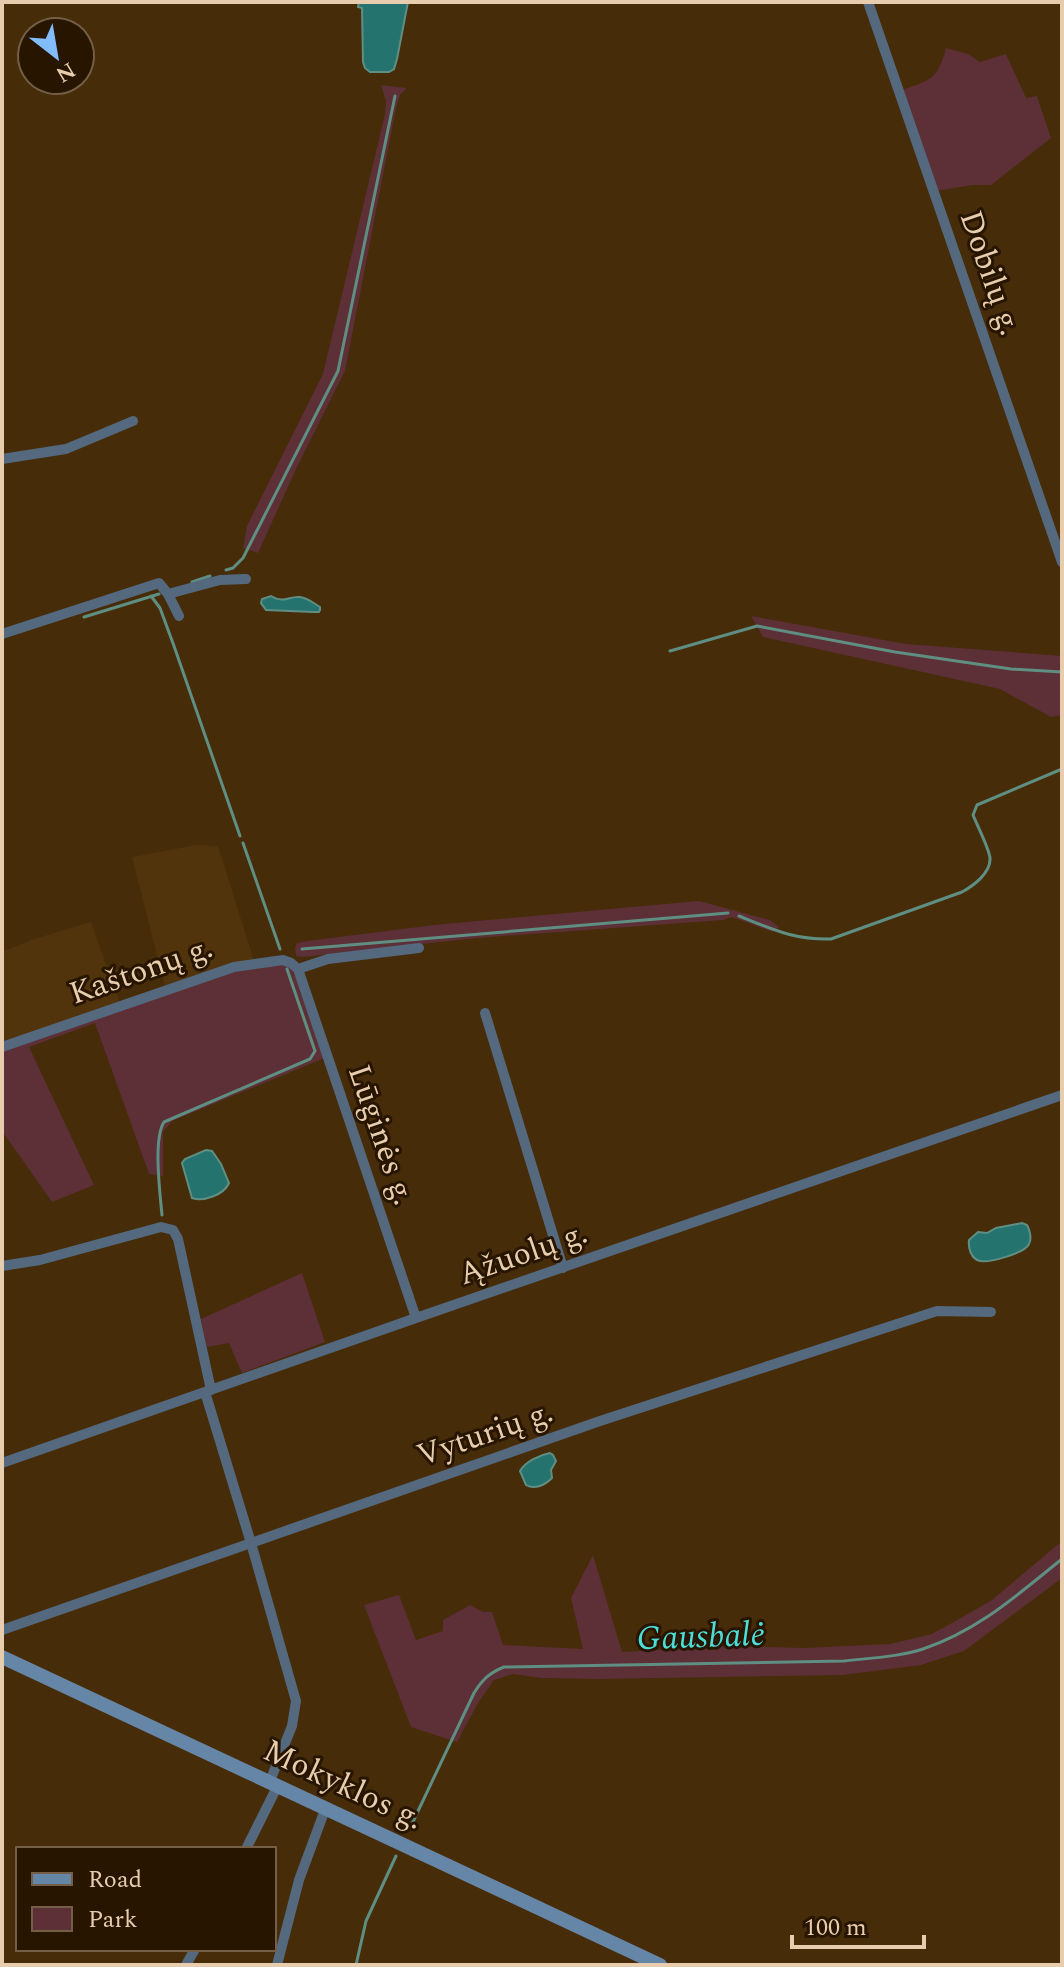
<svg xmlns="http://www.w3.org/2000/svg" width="1064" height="1967" viewBox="0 0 1064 1967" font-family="Spectral,serif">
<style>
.built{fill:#51340c}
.green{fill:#5d2f36}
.water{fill:#25736f;stroke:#5f8e82;stroke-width:2}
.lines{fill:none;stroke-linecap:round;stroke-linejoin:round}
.stream{stroke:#5f8e82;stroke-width:3}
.minor{stroke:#54687e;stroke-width:10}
.secondary{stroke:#6686a8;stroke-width:14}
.labels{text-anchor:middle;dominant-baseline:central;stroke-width:6;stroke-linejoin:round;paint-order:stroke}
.street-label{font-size:32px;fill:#e7cdae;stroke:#281500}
.water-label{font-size:34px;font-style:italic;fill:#4bded8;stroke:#281500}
</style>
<rect width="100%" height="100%" fill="#462c09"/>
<!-- built -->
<path class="built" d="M196,845l22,1 37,118 -89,26 -34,-133z
M91,922l30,84 -119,41v-95l32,-13z"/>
<!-- green -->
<path class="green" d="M946,48l22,6 12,8 26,-8 20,44 11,-2 14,42 -60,47h-18l-38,6 -35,-100c29,-11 38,-10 46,-43z
M381,85l26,3 -7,7 -4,13 -51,263 -48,96 -39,86 -15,-5 4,-22 76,-152 62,-260 1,-13z
M751,616l155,28 156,12v59l-11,2 -51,-28 -237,-52z
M699,901l71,19 9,7 -6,5 -41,-15 -9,3 -246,18 -174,19 -7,-1 -1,-8 2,-5 10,-2 127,-16z
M291,963l36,94 -155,64 -9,11v44l-14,-2 -54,-151 -66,24 65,138 -42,17 -47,-67 -3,1v-89l232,-80z
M302,1273l23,69 -83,31 -13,-30 -22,4 -6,-28z
M1062,1541v37l-98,73 -43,14 -78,10 -245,4 -57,-1 -28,-4 -19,6 -16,23 -21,39 -46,-15 -47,-122 35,-10 17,45 27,-9v-11l27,-15 13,7h9l11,33 80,4 -12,-51 22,-43 29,97 108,-6 74,2 86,-4 42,-10 27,-15 33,-19z"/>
<!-- water -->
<path class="water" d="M359,2h49l-11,57 -3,10 -5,3h-19l-5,-4 -2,-6 -1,-54 -4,-1z
M271,596c14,8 16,0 29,1 8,1 13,6 20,10v3l-1,2h-6l-47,-2 -5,-7 1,-4z
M206,1150l6,1 9,13 8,19c-5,12 -26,19 -37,15l-10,-35 3,-4z
M1022,1223l5,2c3,6 5,13 2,19 -4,9 -39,19 -49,17 -9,-2 -12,-13 -11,-21l9,-8 9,1 9,-5z
M550,1453l3,2 3,6 -5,9 1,8c-7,7 -17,12 -26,7l-6,-14c5,-9 19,-16 30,-18z"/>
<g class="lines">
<!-- stream -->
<path class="stream" d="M226,570l7,-2 10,-10 95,-187 57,-275
M192,582l18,-6
M151,596l9,12 14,38 66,190
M84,617l75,-23
M670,651l87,-25 138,26 116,17 51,3
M243,843l37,106
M739,916c33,13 55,24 92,23l131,-47c11,-6 29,-19 28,-34 -1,-10 -13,-33 -17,-43l4,-10 85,-36
M302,949l426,-36
M162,1215c-2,-22 -9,-76 2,-93l146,-63 5,-8 -28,-82
M410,1828l64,-135c8,-13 15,-20 30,-26l340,-6c26,-3 54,-4 79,-12 56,-19 94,-54 139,-90
M356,1965l10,-44 30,-65"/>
<!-- minor -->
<path class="minor" d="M868,2l194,560
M2,459l64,-10 67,-28
M168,594l52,-14 26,-1
M2,634l157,-51 9,11 11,22
M298,969l118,349
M298,969l30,-10 91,-11
M485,1013l78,255
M2,1047l232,-80 49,-7 8,3 7,6
M2,1266l38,-6 121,-33 12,3 5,9 33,151
M205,1392l46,151 45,158 -4,25 -22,55
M2,1463l414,-145 646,-223
M2,1630l598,-209 337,-110 54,1
M246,1849l32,-64
M186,1965l9,-16
M277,1965l22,-85 27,-73"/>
<!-- secondary -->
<path class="secondary" d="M2,1657l658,308"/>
</g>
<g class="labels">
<!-- street labels -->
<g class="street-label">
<text transform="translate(990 273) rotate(71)">Dobilų g.</text>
<text transform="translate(141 971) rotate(-19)">Kaštonų g.</text>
<text transform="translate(381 1135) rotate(71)">Lūginės g.</text>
<text transform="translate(523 1254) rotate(-19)">Ąžuolų g.</text>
<text transform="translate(485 1434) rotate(-19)">Vyturių g.</text>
<text transform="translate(343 1785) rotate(25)">Mokyklos g.</text>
</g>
<!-- water labels -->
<g class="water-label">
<text transform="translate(701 1637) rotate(-2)">Gausbalė</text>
</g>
</g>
<!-- border -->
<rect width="1064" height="1967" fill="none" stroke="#e7cdae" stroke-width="8"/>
<!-- legend -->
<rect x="16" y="1847" width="260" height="104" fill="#281500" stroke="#745f46" stroke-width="2"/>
<rect x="32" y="1873" width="40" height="12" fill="#6686a8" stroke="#745f46" stroke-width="2"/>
<text x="88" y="1887" font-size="24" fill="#e7cdae">Road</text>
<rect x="32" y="1907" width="40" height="24" fill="#5d2f36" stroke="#745f46" stroke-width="2"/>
<text x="88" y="1927" font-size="24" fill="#e7cdae">Park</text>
<!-- north arrow -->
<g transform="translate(56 56) rotate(149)"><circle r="38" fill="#281500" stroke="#745f46" stroke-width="2"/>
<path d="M0-6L14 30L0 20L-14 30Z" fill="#82bcfa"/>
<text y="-12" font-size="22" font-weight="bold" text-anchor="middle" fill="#e7cdae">N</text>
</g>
<!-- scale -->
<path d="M792 1935v12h132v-12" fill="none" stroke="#e7cdae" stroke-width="4"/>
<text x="804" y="1935" font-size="24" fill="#e7cdae" stroke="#281500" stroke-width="6" paint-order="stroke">100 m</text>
</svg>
